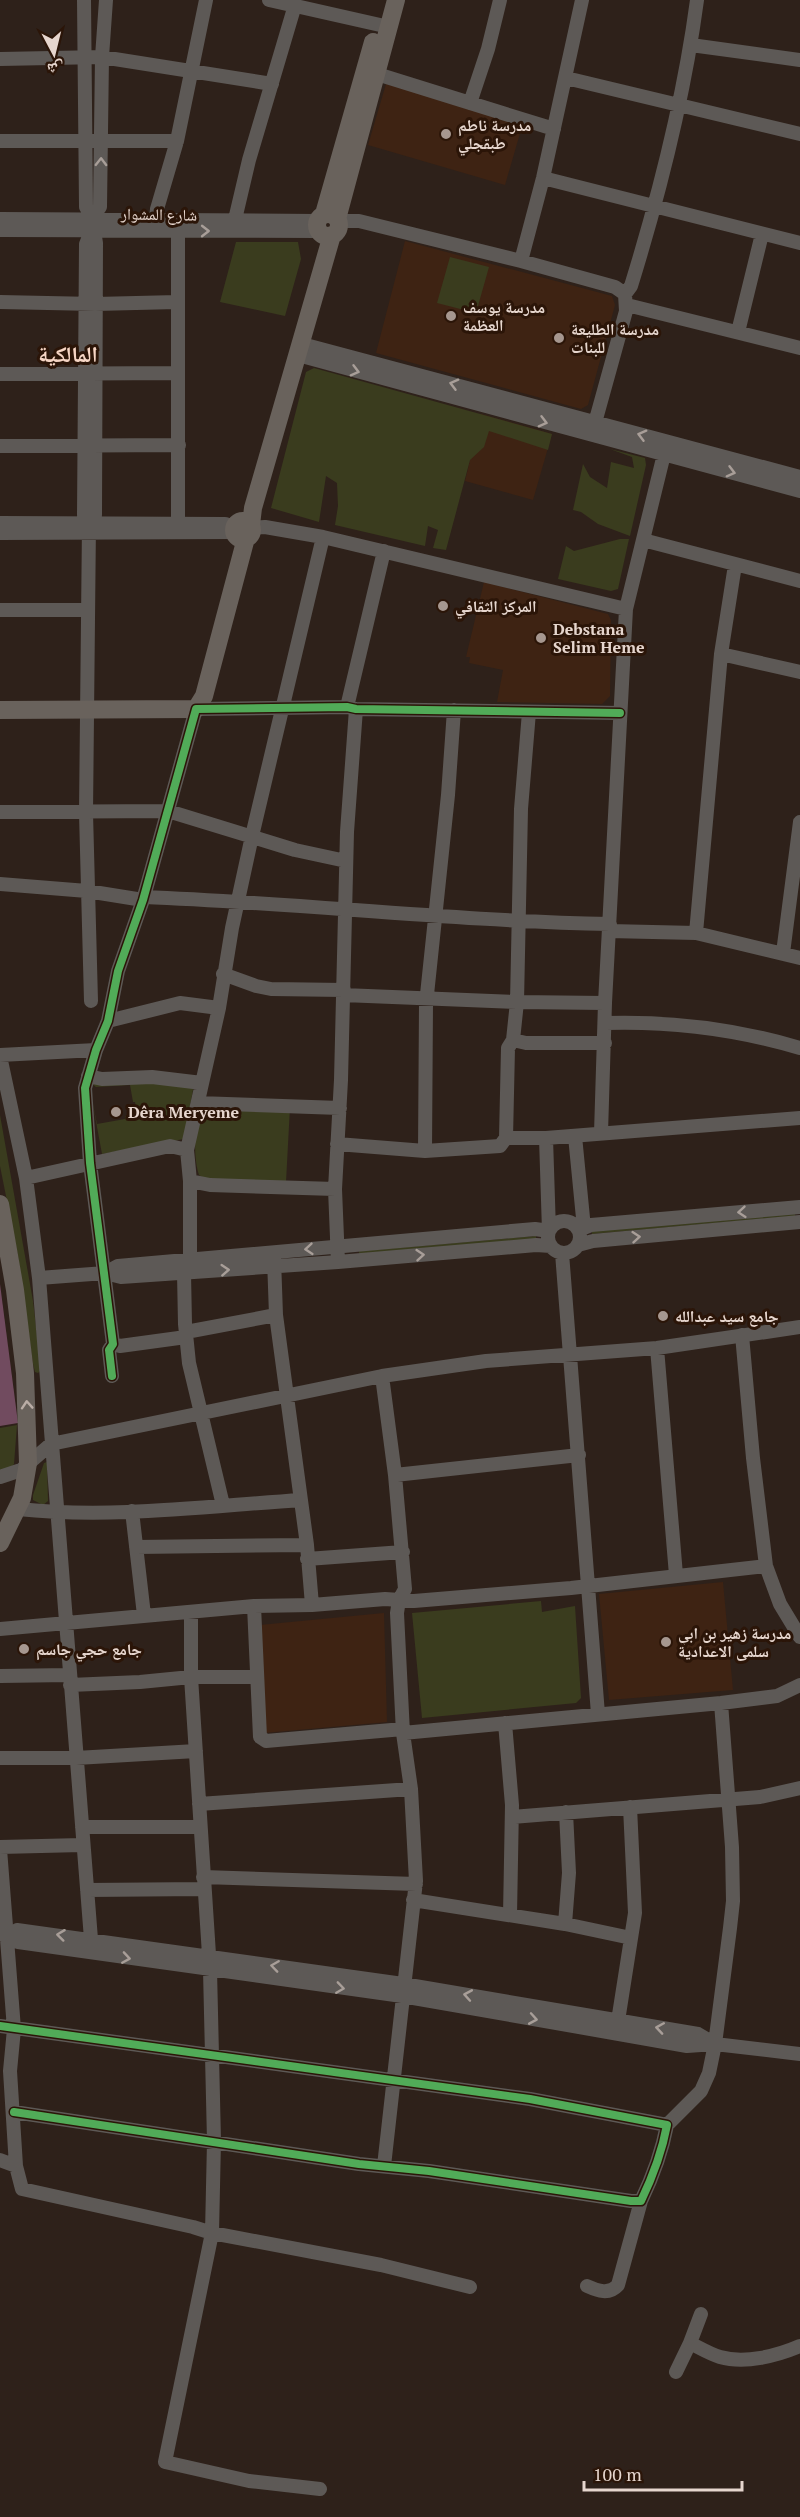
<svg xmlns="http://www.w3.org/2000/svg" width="800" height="2517" viewBox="0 0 800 2517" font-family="'PT Serif','Noto Naskh Arabic',serif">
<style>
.built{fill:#3e2313}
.green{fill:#3a3c1e}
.water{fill:#714b5f}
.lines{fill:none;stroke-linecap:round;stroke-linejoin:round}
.minor{stroke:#5d5956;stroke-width:14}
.major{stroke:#69625c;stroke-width:18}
.cycleway-casing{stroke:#2b1508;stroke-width:11}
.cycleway{stroke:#51ab58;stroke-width:8}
.oneway{stroke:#a89e98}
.oneway2{stroke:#baada6}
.poi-dot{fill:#a6978f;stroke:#2b1508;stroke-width:2}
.labels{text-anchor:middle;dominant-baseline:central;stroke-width:6;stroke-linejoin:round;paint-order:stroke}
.poi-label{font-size:16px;font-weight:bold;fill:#e6d6ce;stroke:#2b1508;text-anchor:start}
.street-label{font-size:16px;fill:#e6d6ce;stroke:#2b1508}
.district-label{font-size:22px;font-weight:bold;fill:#f6d6c5;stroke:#2b1508}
</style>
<rect width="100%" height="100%" fill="#2e211a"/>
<!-- built -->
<path class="built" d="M386,84l137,39 -18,62 -137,-40z
M405,241l207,55 3,9 -27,100 -7,4 -205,-56z
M481,414l71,20 -19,66 -68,-19z
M484,582l124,32 3,6 -1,76 -8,8 -105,-2 6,-32 -34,-7 1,-6h-4z
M723,1582l10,108 -124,10 -10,-106z
M384,1613l3,109 -123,11 -4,-108z"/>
<!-- green -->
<path class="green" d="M236,242h62l3,17 -16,57 -65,-14z
M450,257l39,10 -13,46 -39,-10z
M314,368l238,66 -4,16 -59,-19 -5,16 -14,13 -24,90 -13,-2 5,-18 -10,-4 -3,20 -90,-21 3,-19 -1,-23 -11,-7 -7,46 -48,-14 35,-136z
M610,449l35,9 1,7 -16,71 -32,-12 -17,-12 -8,-2 10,-46 7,13 17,11 4,-26 23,6 -2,-11z
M620,539h9l-11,50 -7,2 -53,-12 8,-33 8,5z
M91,1083l103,1 -10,55 -82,15 -10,-54 5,24 28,-5v-3l12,-2 -2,-12h-2l-3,-17 -34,2z
M206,1107h84l-4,75h-76l-11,-7c-6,-18 -6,-54 7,-68z
M0,1115l33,186 8,69 -3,3 -3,-1 -2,-8 -15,-108 -18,-90z
M795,1213v3l-203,18v-3z
M536,1236v3l-177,15v-3z
M17,1425l-3,39 -4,5 -10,2v-43z
M47,1462l1,39 -5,4 -10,-5v-5l11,-32z
M541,1601l1,11 33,-6 6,92 -5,5 -154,15 -10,-105z"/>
<!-- water -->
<path class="water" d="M0,1284l18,139 -18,3z"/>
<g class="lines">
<!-- minor -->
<path class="minor" d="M84,0l2,207 6,11 4,25 -1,272 -6,8
M269,0l120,27
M691,45l109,15
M0,59l102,-2 170,27
M377,74l177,55
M566,78l234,56
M470,103l18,-54 12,-49
M0,141h177
M543,178l257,65
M92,218l8,-11 2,-150 4,-57
M0,219l317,2
M339,221h20l162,40 94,26 10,7
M155,226l2,-17 20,-68 29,-141
M233,228l16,-68 46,-155
M0,230l318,1
M178,231v293
M521,261l22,-83 39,-178
M0,302l95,2 82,-2
M627,305l173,43
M738,332l24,-98
M302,344l498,133
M298,355l502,136
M0,374l177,-1
M593,430l33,-119 -1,-17 6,-8c29,-94 53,-188 66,-286
M0,446l179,-1
M0,523l225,1 9,3
M252,528l13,-1 58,10 303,72
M0,533l234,-1
M643,540l157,41
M0,610h87
M721,654l79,18
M347,707l37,-156
M0,812l168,-1 127,39 51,11
M0,884l87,7 56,9
M144,897c156,6 310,24 466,27
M609,931l87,2 104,25
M696,933l25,-279 14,-89
M783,953l17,-131
M223,974l33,12 15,3 73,1
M343,995l174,7 88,1
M91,1001l-5,-188 3,-290 -5,-8 2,-271 6,-15
M108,1021l72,-18 39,5
M605,1023c67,-2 131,6 195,25
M513,1040l13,3h79
M0,1055l96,-5
M0,1056l26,122 13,100 52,661
M88,1076l14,3 50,-2 50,6
M198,1103l142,5
M601,1133l4,-130 21,-394 41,-167
M575,1136l8,82 -4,12 12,-5 209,-18
M506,1138l2,-90 5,-8 4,-38 4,-193 8,-97
M337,1144l88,7 75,-5 6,-8h40l254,-20
M425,1151l1,-147 22,-209 6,-85
M26,1178l144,-32 17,4
M190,1181l20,4 125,4
M548 1237a16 16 0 1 1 32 0a16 16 0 1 1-32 0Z
M578,1245l15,-4 207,-19
M562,1253l36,461
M274,1259l2,56 31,230 5,60
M338,1262l-3,-73 6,-109 6,-248 9,-123
M105,1273l13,-7 417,-37 14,2 -3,-93
M39,1278l66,-5 16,4 217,-15 198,-17 15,1
M186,1332l90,-17
M742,1335l11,123 13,108 14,38 20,33
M113,1344l7,2 66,-9
M657,1348l19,227
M112,1376l-3,-26 4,-6 -23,-181 -5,-75 11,-38 12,-29 10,-50 25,-71 53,-191 151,-2 9,2 264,4
M382,1376l13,99 10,114 -6,11 -2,13 6,120 8,56 5,92 -32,285
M395,1475l184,-20
M0,1477l21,-7 30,-26 331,-68 104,-15 171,-13 143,-21
M223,1505l-34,-142 -4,-39 -1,-51 6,-14v-78l-3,-31 32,-142 13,-80 20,-92 71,-299
M18,1509c94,10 190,-3 283,-9
M132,1511l12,104
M136,1547l171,-2
M307,1559l96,-7
M254,1606l6,131 6,4 137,-12
M191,1612v65l19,293 4,171 -2,92 -47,229 84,19 71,8
M0,1629l254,-23 58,-1 73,-6 29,2 157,-13 195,-22
M0,1676l69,-1
M70,1685l70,-3 51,-5h66
M505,1723l7,82 -2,110
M403,1733l318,-30 56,-7 23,-11
M0,1758h76l120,-7
M199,1804l212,-15
M512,1817l248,-20 40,-9
M82,1827h118
M0,1847l82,-2
M0,1849l14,180 -4,42 6,95 6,23 171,38 19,6 169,32 89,22
M203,1877l213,7
M87,1890l117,-1
M413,1900l152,24 4,-51 -3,-61
M565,1924l66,14
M0,1934l8,1 10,7 384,54 285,50 28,-2 85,10
M8,1935l9,-5 386,54 295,50 17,10
M618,2021l17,-108 -5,-106
M0,2026l530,73 137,26c-5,27 -14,51 -26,76h-10l-202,-30 -70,-7 -345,-52
M667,2125l34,-34 8,-18 6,-29 15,-116 3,-27 -1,-54 -11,-144
M0,2160l16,6
M587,2286c11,5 22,9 31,-1l23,-84
M701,2314l-11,29c10,5 20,11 30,14 25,7 57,-1 80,-11
M676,2372l14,-29"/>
<!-- major -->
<path class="major" d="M317 225a11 11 0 1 1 22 0a11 11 0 1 1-22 0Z
M324,214l49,-172
M337,219l59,-219
M234 530a9 9 0 1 1 18 0a9 9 0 1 1-18 0Z
M251,525l2,-17 79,-273
M0,710l196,-1 8,-13 42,-158
M0,1204l15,86 10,83 3,90 -6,35 -22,45"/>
<defs>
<path id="cycleway" d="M112,1376l-3,-26 4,-6 -23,-181 -5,-75 11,-38 12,-29 10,-50 25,-71 53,-191 151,-2 9,2 264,4
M0,2026l530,73 137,26c-5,27 -14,51 -26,76h-10l-202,-30 -70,-7 -345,-52"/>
</defs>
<!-- cycleway casing -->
<use href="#cycleway" class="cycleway-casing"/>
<!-- cycleway -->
<use href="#cycleway" class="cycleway"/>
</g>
<!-- one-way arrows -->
<defs><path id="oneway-chevron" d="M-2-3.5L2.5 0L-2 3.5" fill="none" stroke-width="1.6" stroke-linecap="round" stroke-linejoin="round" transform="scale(1.5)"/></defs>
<g class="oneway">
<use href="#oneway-chevron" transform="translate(101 162) rotate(-89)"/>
<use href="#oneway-chevron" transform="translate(205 231)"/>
<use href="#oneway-chevron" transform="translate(355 371) rotate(15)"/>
<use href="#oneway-chevron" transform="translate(454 384) rotate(-165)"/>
<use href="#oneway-chevron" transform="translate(543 422) rotate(15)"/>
<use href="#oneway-chevron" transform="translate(642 435) rotate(-165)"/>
<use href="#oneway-chevron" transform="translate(731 472) rotate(15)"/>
<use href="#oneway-chevron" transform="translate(742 1212) rotate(175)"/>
<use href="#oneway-chevron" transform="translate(636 1237) rotate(-5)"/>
<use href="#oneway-chevron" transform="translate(309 1249) rotate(175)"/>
<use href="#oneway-chevron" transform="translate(420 1255) rotate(-5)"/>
<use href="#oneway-chevron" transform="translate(225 1270) rotate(-4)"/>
<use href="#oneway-chevron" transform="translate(61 1935) rotate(-173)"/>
<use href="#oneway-chevron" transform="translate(126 1958) rotate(9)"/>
<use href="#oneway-chevron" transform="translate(275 1966) rotate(-172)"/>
<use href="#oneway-chevron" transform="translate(340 1988) rotate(8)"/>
<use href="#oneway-chevron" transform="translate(468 1995) rotate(-170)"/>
<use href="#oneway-chevron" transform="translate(533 2019) rotate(10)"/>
<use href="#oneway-chevron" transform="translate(660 2028) rotate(-171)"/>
</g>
<use class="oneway2" href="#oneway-chevron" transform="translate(27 1405) rotate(-94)"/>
<!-- markers -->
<g class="poi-dot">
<circle cx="446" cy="134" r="6"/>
<circle cx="451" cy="316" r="6"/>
<circle cx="559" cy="338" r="6"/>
<circle cx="443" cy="606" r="6"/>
<circle cx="541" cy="638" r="6"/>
<circle cx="116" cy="1112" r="6"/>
<circle cx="663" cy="1316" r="6"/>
<circle cx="666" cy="1642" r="6"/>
<circle cx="24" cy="1649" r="6"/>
</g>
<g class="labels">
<!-- poi labels -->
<g class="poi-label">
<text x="458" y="125">مدرسة ناطم<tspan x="458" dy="18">طبقجلي</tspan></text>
<text x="463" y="307">مدرسة يوسف<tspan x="463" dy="18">العظمة</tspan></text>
<text x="571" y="329">مدرسة الطليعة<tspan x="571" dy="18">للبنات</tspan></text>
<text x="455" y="606">المركز الثقافي</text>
<text x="553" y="629">Debstana<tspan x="553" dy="18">Selim Heme</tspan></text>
<text x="128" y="1112">Dêra Meryeme</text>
<text x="675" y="1316">جامع سيد عبدالله</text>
<text x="678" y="1633">مدرسة زهير بن ابي<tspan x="678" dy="18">سلمى الاعدادية</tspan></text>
<text x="36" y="1649">جامع حجي جاسم</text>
</g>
<!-- street labels -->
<g class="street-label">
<text transform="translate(159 214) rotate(1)">شارع المشوار</text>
</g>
<!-- district labels -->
<g class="district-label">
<text x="68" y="353">المالكية</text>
</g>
</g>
<!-- north arrow -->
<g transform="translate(54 54) rotate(173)" stroke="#2b1508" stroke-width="4.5" paint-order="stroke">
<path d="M0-4.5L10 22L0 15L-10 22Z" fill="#e6d6ce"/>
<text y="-9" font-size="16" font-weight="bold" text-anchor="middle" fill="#e6d6ce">ش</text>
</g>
<!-- scale -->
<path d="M584 2481v9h158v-9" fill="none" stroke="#e6d6ce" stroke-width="3"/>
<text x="593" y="2481" font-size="18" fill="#e6d6ce" stroke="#2b1508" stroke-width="4.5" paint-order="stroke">100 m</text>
</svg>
